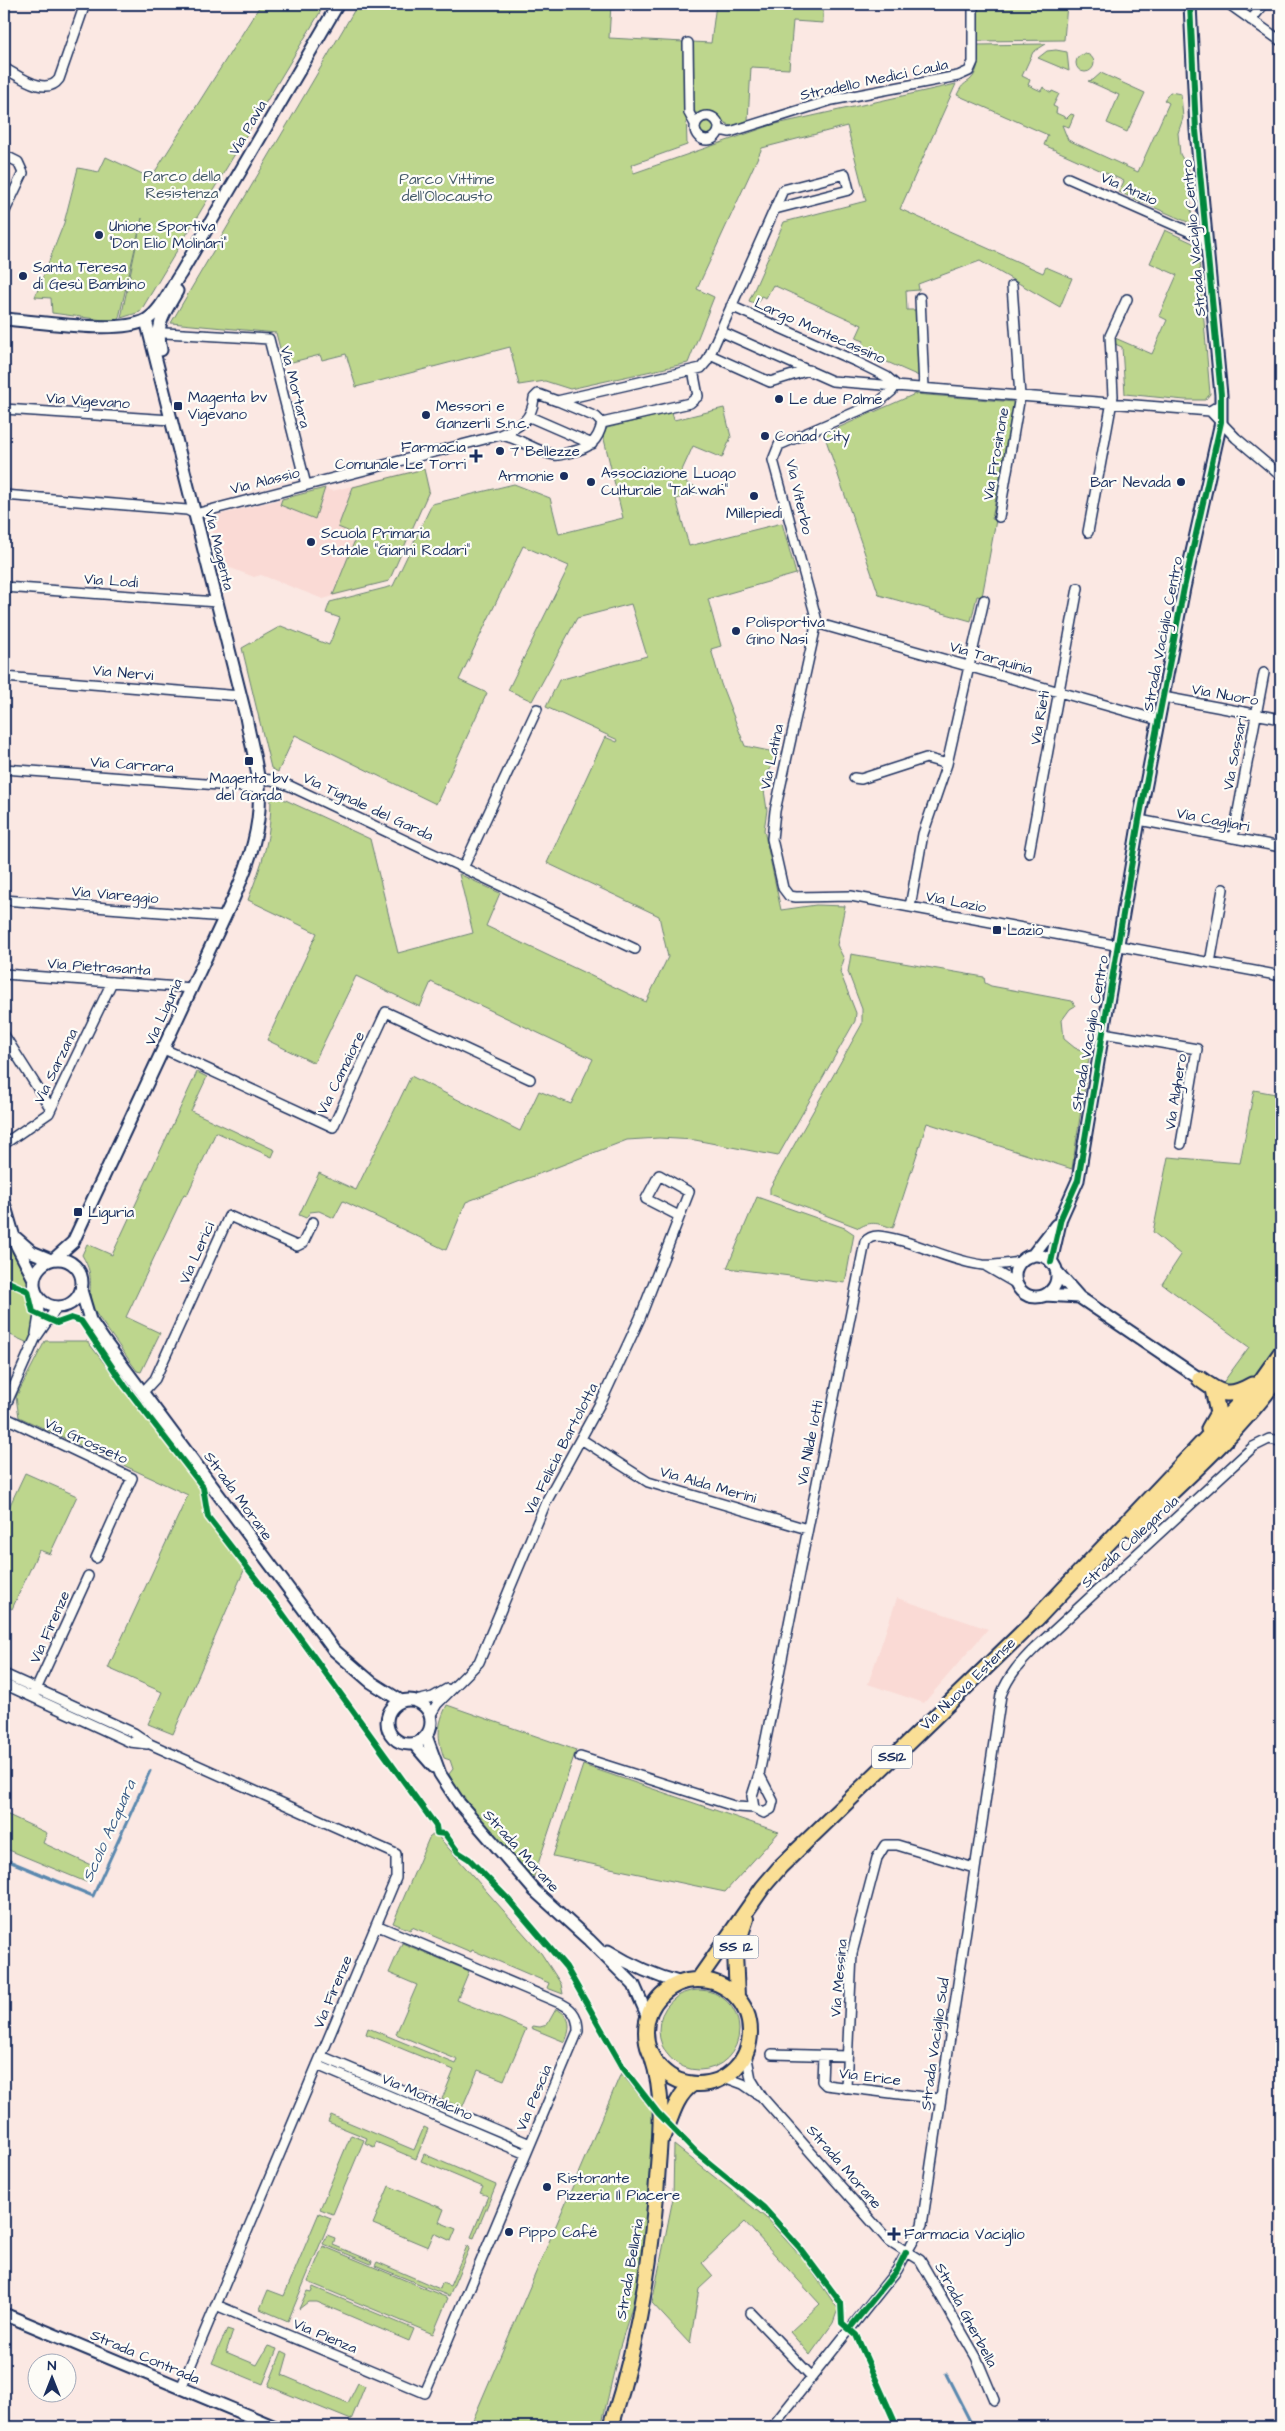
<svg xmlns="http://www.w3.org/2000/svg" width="1285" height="2431" viewBox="0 0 1285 2431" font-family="'Architects Daughter',sans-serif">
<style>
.built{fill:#fadad5}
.green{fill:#bdd68d;stroke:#6c8276}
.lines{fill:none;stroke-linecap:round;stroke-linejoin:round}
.stream{stroke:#5a88af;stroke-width:3}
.street-casing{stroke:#1b2f5e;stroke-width:12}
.secondary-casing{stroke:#1b2f5e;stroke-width:15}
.primary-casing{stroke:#1b2f5e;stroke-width:18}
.highway-casing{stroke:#1b2f5e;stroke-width:19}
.street{stroke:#fdfcf7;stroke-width:9}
.secondary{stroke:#fdfcf7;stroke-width:11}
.primary{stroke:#fadf96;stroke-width:14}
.highway{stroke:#fadf96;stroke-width:15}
.cycleway-casing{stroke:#fdfcf7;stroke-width:9}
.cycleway{stroke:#00873e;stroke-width:6}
.poi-dot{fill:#1b2f5e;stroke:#fdfcf7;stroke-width:2}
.labels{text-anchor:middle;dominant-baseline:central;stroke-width:4.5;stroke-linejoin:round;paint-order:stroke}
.shield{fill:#fdfcf7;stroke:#5f6c8c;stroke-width:1}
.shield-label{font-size:14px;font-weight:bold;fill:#1b2f5e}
.street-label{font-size:15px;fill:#1b2f5e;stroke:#fdfcf7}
.park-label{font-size:15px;fill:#44596a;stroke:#fdfcf7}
.poi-label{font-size:15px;fill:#1b2f5e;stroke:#fdfcf7;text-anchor:start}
.water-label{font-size:16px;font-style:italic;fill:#3a5c86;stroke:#fdfcf7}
</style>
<rect width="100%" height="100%" fill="#fbe8e3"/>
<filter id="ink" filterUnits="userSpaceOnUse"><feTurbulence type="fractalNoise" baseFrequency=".02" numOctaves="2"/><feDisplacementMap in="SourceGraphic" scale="10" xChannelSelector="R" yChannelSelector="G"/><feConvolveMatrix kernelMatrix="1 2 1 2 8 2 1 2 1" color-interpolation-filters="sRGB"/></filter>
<g filter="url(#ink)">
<!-- built -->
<path class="built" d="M424,468l6,23 -41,90 -66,18 -62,-24 -7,2 -34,-13 -10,-47 115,-29 7,3z
M897,1598l91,31 -64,74 -56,-19z"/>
<!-- green -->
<path class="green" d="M261,4h64l-185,308 -19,6 21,-100 -24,104 -66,-9 -1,-15 -16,-1 29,-74 14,-55 21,4 7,-15 45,21z
M358,4h253l-2,34 75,4 3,103 -56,20 3,8 138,-48 184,-41 -56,125 143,64 3,-6 26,11 -12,29 -80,-46 -62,23 1,6 -13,1 1,19h10l4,67 -61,-27 4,-9 -8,-3 6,-13 -89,-40 -7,13 -5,-2 -4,8 -8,-3 35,-79 82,-21 -19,-75 -85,22 -65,141 17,8 -26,66 -118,26 -25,-8 -26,4 -9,-38 -154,40 -10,-33 -24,6 -2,-5 -36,9 -8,-31 -105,-10z
M716,4h107v19l-30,-2 -4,48 -38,-2 -3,53 -16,7 -21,-13 -11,2 -7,-6 -1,-68 19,1z
M978,4h89l-3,36 -86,1z
M1046,44l-13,8 -11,24 8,4 -2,5 13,6 2,-4 8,6 1,-2 7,3 -6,12 4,2 -1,5 11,5 4,-4 3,1 -5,12 -7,-2 6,15 70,32 31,-69 -5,-3 6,-8 11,2 2,24 -5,15 2,21 9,16 3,54 -73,-32 5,-11 -80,-36 4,-10 -91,-40c4,-9 6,-10 13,-15 10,-9 8,-23 8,-35z
M1056,50l11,2 2,19 -31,-13 9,-7z
M1076 63a9 9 0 1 1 18 0a9 9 0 1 1-18 0Z
M1101,73l44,20 -18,39 -20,-9 12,-28 -31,-14 5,-1z
M700 129a7 7 0 1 1 14 0a7 7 0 1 1-14 0Z
M1165,230l30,14 3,5 12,145 -5,6h-20l-60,-6 -3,-47 -9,-4 2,-5 37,16 15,-34 -8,-4 18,-41 -27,-12z
M915,394l99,8 -22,117 4,1 -14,77 -5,-1 -6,25 -92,-26 -55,-161z
M724,408l7,29 -9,21 -29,-12 -15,33 27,12 -29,8 13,47 93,-23 14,51 -88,25 13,47 -10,3 10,35 24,62 34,7 -11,20 -4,17 3,20 -3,20 17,80 35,-5 29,1 -8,39 7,14 -4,13 16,41 -1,8 -77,135 -83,-16 -36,-2 -32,2 -161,62 -20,48 -103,-49 -9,17 -15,-7 -9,1 -4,6 -7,-3 20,-42 37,17 55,-114 109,55 19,-40 32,13 22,-45 -162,-77 -11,25 -64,-31 -42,87 -47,-23 50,-107 -69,-33c15,-39 23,-61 23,-103l6,-1 93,43 28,114 75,-20 -14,-59 41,19 -14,33 160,76 22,-45 -9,-41 -112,-53 58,-126 12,5 1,-2 -72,-33 13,-27 88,-24 -16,-52 -54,14 -45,83 -24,-11 61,-124 -46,-20 -64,134 28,13 -51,111 -141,-69 -17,37 -7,-4 -29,-120 39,-22 48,19 11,-27 -14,-5 4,-11 63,-16 39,-82 82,-20 36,14 9,36 64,-16 -20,-83 4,-7 65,-16 2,8z
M424,469l5,22 -40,90 -56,14 24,-60 -19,-8 15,-40z
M325,488l-10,31 -35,-14 2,-6z
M851,954l133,23 1,6 6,3 81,15 3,5 -5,3 -8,11 2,19 11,9 15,4 -18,117 -145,-46 -34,105c-13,-4 -22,-8 -34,0l-89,-34v-6l92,-164v-15l-14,-37z
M197,1072l10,5 -16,34 84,39 -3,7 -56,-25 -29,63 -3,-1 -58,123 34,16 -19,39 -4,-1 -45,-63c-6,-20 5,-28 -10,-53l5,-11 25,11z
M1254,1090l27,5v255l-17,24 -23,15 -19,-5 27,-37 -87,-63 19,-29 -28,-23 15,-75 72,6z
M757,1197l88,31 9,6 -9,49 -118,-15z
M4,1230l24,43v15l7,16 2,20 -9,19 -24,-11z
M45,1341h42l120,155 5,29 33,43 -72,166 -25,-10 14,-32 -54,-24 80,-173 -169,-78 -3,-20z
M25,1473l52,23 -27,58 -11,-4 -27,59 -8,-4v-58l5,-11 -5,-3v-15z
M447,1705l129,45 -43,129 -74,-85 -10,-20 4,-5 -3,-9 -6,-2c-7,-21 -7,-33 3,-53z
M583,1765l196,67 -54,60 -172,-36z
M4,1813l43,20 -4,10 50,23 -7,16 -82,-34z
M435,1833l106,120 20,31 2,10 -16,-6 2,-5 -77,-33 -1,2 -59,-25 -2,3 -17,-7 36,-85z
M402,1943l67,28 -12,29 69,29 -22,51 -26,-10 -16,38 -20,-9 12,-29 -88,-36 2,-6 88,36 2,-4 -62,-26 21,-49 -28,-12z
M659 2030a40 40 0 1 1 80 0a40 40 0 1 1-80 0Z
M556,2009c16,7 15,19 9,33l-34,-14 1,-2 8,1 7,-2z
M621,2073l34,42 -5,96 -11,73 -19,62 -19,81h-131z
M331,2115l83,35 10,-23 4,2 -12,30 -40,-17 -2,5 -9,-4 2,-5 -39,-16z
M351,2135l13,5 -31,74 -13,-5z
M674,2145l91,72 39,43 34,49 -5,14 -23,32 -20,-23 30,-28 -75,-82 -43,41 11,13 -14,13 -9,55 -38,-41 21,-105z
M424,2154l72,31 -22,53 -3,-1 17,-41 -8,-3 3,-6 -62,-26z
M389,2186l55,23 -5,13 17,7 -5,12 -17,-8 -6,14 -55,-23z
M319,2213l12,5 -43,103 -28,-12 8,-19 16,6z
M327,2235l8,3 -2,7 39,16 -1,3 -48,-20z
M323,2246l125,52 -15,36 -125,-52z
M467,2246l3,1 -21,49 -74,-30 2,-4 63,27 2,-6 8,3z
M313,2287l101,42 -5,12 -92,-39h-9l-9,7 8,-18 4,1z
M227,2329l6,2 -7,21 31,13 11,-19 9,3 -14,35 -51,-21z
M282,2351l6,3 -6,21 66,28 10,-20 7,3 -14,34 -83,-34z"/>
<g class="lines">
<!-- stream -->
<path class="stream" d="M4,1859l89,37 57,-125
M946,2374l27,53"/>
<defs>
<path id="street" d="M1229,4l52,37
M1251,20l13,-16
M688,43l1,70 6,11
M4,68c15,8 42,29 55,11l26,-75
M695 128a12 12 0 1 1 24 0a12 12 0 1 1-24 0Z
M720,130l10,2 102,-32 126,-24 11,-5 4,-9v-58
M4,155l14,7 5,11 -19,40
M1068,178l138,61
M920,298l4,90
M731,306l126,56 30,15 9,8
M720,331l112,50 378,30 11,-7
M165,333l104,6 37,146
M710,355l60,27 39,-12
M896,385l-4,6 -13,11 -100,43 -6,15 44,161 -42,190 -3,28 11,49 6,8 7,1 55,-1 430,80
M558,401l38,16 6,6
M4,409l167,11
M1210,411l26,27 45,38
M530,417l62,27
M602,423l88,-20 8,-7 -5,-26
M501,435c19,3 35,17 54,20 5,1 11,-2 16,-3 18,-4 27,-10 31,-29
M4,495l183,15 8,4 305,-79c20,-8 32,-15 34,-37l4,-4 19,7 144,-33 6,-7 76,-171 62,-16 4,16 -74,19
M999,517l21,-121 -8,-110
M1088,532l25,-136 -3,-60 17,-37
M4,587l213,15
M816,623l342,97
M4,677l237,19
M1163,697l118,22
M4,769l255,19
M854,778l7,1 65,-21 21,6
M258,779l14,1 18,6 345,163
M1139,820l142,27
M1233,838l31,-165
M1029,853l49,-265
M463,868l74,-159
M4,900l221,17
M910,907l13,-73 24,-70 37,-164
M1210,963l13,-74
M4,974l188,14
M1103,1033l94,16 -16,95
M4,1035l47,74
M164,1049l169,78 53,-115 144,67
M4,1144l45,-31 63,-131
M986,1266l31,18
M36,1334l3,-19 -1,-18
M143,1392l12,-13 74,-163 68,30 6,-3 10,-21
M4,1409l31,-70 22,-32
M4,1417l128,61 -36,80
M581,1439l67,43 159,47
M4,1674l130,59 16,11 246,110v24l-215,510
M4,1684l126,58 17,2
M34,1694l54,-118
M416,1701l17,-4 14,-8
M430,1716l7,-12 42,-42 67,-160 57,-104 37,-80 49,-126 -30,-17 -13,24 33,17
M580,1757l157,50 17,1
M759,1774l14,27 -2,8 -7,4 -10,-5 -2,-12 7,-22 106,-532c4,-5 8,-6 13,-6 33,3 70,25 105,29 12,1 26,-2 38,-3
M746,2053l5,26 11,18 126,143 32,20 56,97 18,43
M772,2054l75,2
M321,2056l209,88
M823,2056l-1,25 4,4 114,14
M317,2065l209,89
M724,2077l19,7 16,11
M846,2088l6,-135 25,-95 8,-13h12l77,23
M216,2305l209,88 21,-49 132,-313c0,-13 -4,-21 -16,-27l-186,-79
M751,2313l61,64
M772,2427l125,-157 25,-45 79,-530c8,-20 19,-32 34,-47l218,-201 16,-8 12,2"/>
<path id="secondary" d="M4,319c33,2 114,16 142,1 15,-8 25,-33 35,-47l157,-269
M161,350c-6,-27 3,-36 16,-59
M4,1203l12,41 18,35
M16,1238l16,14 19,8
M1015 1276a21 21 0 1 1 42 0a21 21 0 1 1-42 0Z
M1032,1256l24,-31
M55,1258l18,-16 161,-345c16,-36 28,-72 25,-112 -2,-22 -9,-45 -13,-68l-100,-397
M34 1283a24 24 0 1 1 48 0a24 24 0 1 1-48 0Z
M1051,1262l10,-44 17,-38 61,-360 45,-232 37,-166v-27l-25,-265 -6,-126
M1057,1272l22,25 121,82
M81,1290l9,30 15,22 229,308 37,32 30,19
M1045,1295l34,2
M387 1722a22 22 0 1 1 44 0a22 22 0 1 1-44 0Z
M426,1736l14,38 19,29 76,88 54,49 45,45 14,32
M414,1744l20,23
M608,1951c24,15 46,25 74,32
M4,2314l271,113"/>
<path id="primary" d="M698,1980l65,-93 18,-21 255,-247
M646 2032a52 52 0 1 1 104 0a52 52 0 1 1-104 0Z
M737,1997l-2,-45 11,-33
M664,2136c7,-18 12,-41 29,-52
M611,2427c27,-84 42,-173 47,-261 3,-37 6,-73 -6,-109"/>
<path id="highway" d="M1200,1379c21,16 29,19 52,6
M1209,1429l9,-16 -5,-24
M1132,1529c52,-49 107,-97 149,-156
M1036,1619l226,-239 19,-27"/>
</defs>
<!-- street casing -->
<use href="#street" class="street-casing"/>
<!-- secondary casing -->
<use href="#secondary" class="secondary-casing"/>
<!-- primary casing -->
<use href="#primary" class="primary-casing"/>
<!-- highway casing -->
<use href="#highway" class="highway-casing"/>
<!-- street -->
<use href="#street" class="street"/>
<!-- secondary -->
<use href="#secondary" class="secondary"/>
<!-- primary -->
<use href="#primary" class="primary"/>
<!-- highway -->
<use href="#highway" class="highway"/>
<defs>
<path id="cycleway" d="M1051,1262l10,-44 17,-38 61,-360 45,-232 37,-166v-27l-25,-265 -6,-126
M4,1280l24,11 5,21 24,11 14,-5 10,3 44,65 78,101 5,30 72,93 156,216 1,7 8,1
M445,1834l13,18 11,7 39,40 58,68 58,102 34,44 39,40 66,54 36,40 42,56 1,20 14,12 41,92
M849,2329l48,-59 9,-18"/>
</defs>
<!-- cycleway casing -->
<use href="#cycleway" class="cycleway-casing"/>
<!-- cycleway -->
<use href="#cycleway" class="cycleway"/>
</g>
</g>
<!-- markers -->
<g class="poi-dot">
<circle cx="99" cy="235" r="5"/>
<circle cx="23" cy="276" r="5"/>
<circle cx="779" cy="399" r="5"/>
<rect x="173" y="401" width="10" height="10" rx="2.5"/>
<circle cx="426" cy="415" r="5"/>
<circle cx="765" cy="436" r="5"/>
<circle cx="500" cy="451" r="5"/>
<path d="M473.5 448.5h5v5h5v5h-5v5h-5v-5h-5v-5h5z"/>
<circle cx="564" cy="476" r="5"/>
<circle cx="591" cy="482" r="5"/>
<circle cx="1181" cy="482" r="5"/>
<circle cx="754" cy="496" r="5"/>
<circle cx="311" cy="542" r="5"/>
<circle cx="736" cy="631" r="5"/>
<rect x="244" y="756" width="10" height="10" rx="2.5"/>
<rect x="992" y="925" width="10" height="10" rx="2.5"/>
<rect x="73" y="1207" width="10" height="10" rx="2.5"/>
<circle cx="547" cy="2187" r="5"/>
<circle cx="509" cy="2232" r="5"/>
<path d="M891.5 2226.5h5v5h5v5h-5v5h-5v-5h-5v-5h5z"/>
</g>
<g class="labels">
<!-- shield labels -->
<g class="shield">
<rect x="872" y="1745.5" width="40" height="23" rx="4"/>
<rect x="713.5" y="1935.5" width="45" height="23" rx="4"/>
</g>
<g class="shield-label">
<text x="892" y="1757">SS12</text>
<text x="736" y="1947">SS 12</text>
</g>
<!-- street labels -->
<g class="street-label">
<text transform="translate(874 80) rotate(-12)">Stradello Medici Caula</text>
<text transform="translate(248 128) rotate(-60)">Via Pavia</text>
<text transform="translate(1129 189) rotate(24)">Via Anzio</text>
<text transform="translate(1194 238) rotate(-95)">Strada Vaciglio Centro</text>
<text transform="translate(820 331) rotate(24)">Largo Montecassino</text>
<text transform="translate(295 387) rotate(76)">Via Mortara</text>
<text transform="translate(88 401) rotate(4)">Via Vigevano</text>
<text transform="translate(996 454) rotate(-80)">Via Frosinone</text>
<text transform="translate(265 481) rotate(-14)">Via Alassio</text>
<text transform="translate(799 497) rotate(77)">Via Viterbo</text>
<text transform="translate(219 550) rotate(76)">Via Magenta</text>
<text transform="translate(111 581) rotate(4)">Via Lodi</text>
<text transform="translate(1163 634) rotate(-79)">Strada Vaciglio Centro</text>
<text transform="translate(991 658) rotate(16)">Via Tarquinia</text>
<text transform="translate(123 673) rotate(5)">Via Nervi</text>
<text transform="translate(1225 695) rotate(10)">Via Nuoro</text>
<text transform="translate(1040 718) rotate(-80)">Via Rieti</text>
<text transform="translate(1235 753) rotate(-79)">Via Sassari</text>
<text transform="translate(772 757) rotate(-78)">Via Latina</text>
<text transform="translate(132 765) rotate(4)">Via Carrara</text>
<text transform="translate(368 807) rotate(25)">Via Tignale del Garda</text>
<text transform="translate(1213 820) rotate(11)">Via Cagliari</text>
<text transform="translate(115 895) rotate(5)">Via Viareggio</text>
<text transform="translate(956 902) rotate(11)">Via Lazio</text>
<text transform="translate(99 967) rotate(4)">Via Pietrasanta</text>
<text transform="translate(164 1012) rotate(-66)">Via Liguria</text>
<text transform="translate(1090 1033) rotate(-80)">Strada Vaciglio Centro</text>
<text transform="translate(56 1066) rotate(-64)">Via Sarzana</text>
<text transform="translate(341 1073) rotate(-64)">Via Camaiore</text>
<text transform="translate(1176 1092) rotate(-81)">Via Alghero</text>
<text transform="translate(197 1253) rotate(-66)">Via Lerici</text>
<text transform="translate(86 1441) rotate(25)">Via Grosseto</text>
<text transform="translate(810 1443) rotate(-79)">Via Nilde Iotti</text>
<text transform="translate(561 1449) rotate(-63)">Via Felicia Bartolotta</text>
<text transform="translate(708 1485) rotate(16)">Via Alda Merini</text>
<text transform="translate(238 1496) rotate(54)">Strada Morane</text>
<text transform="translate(1130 1542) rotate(-43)">Strada Collegarola</text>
<text transform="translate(50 1627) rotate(-66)">Via Firenze</text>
<text transform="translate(968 1684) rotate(-44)">Via Nuova Estense</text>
<text transform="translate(521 1851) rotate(48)">Strada Morane</text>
<text transform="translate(839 1978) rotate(-85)">Via Messina</text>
<text transform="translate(333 1992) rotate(-67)">Via Firenze</text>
<text transform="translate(935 2044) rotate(-82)">Strada Vaciglio Sud</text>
<text transform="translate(870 2077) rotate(7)">Via Erice</text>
<text transform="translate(427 2097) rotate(23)">Via Montalcino</text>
<text transform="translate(534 2098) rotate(-67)">Via Pescia</text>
<text transform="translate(844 2167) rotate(49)">Strada Morane</text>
<text transform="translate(630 2269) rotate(-80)">Strada Bellaria</text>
<text transform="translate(966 2315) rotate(62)">Strada Gherbella</text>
<text transform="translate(325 2336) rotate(23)">Via Pienza</text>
<text transform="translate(145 2357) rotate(23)">Strada Contrada</text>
</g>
<!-- park labels -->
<g class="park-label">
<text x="182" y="176">Parco della<tspan x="182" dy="17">Resistenza</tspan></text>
<text x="447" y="179">Parco Vittime<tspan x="447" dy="17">dell'Olocausto</tspan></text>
</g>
<!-- poi labels -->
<g class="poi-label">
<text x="109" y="226">Unione Sportiva<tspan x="109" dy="17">"Don Elio Molinari"</tspan></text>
<text x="33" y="267">Santa Teresa<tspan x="33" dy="17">di Gesù Bambino</tspan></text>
<text x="188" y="397">Magenta bv<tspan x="188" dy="17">Vigevano</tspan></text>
<text x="789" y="399">Le due Palme</text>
<text x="436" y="406">Messori e<tspan x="436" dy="17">Ganzerli S.n.c.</tspan></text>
<text x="775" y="436">Conad City</text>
<text x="466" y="447" text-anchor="end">Farmacia<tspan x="466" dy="17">Comunale Le Torri</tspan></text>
<text x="510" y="451">7 Bellezze</text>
<text x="601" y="473">Associazione Luogo<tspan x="601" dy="17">Culturale "Takwah"</tspan></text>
<text x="554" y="476" text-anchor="end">Armonie</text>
<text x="1171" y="482" text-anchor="end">Bar Nevada</text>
<text x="754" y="513" text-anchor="middle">Millepiedi</text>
<text x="321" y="533">Scuola Primaria<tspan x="321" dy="17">Statale "Gianni Rodari"</tspan></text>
<text x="746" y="622">Polisportiva<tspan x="746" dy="17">Gino Nasi</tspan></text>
<text x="249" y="778" text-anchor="middle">Magenta bv<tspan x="249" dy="17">del Garda</tspan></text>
<text x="1007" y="930">Lazio</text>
<text x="88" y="1212">Liguria</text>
<text x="557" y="2178">Ristorante<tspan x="557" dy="17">Pizzeria Il Piacere</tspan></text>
<text x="519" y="2232">Pippo Café</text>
<text x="904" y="2234">Farmacia Vaciglio</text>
</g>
<!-- water labels -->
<g class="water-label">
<text transform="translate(109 1831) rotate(-66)">Scolo Acquara</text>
</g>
</g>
<!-- margin -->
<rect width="1285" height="2431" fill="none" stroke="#fdfcf7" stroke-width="20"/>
<rect x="10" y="10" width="1265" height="2411" fill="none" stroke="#1b2f5e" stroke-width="2" filter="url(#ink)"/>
<!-- north arrow -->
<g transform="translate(52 2378)"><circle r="24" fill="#fdfcf7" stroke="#a3aaba"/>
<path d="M0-4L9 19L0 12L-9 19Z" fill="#1b2f5e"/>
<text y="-8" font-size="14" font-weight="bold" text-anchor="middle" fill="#1b2f5e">N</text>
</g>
</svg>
